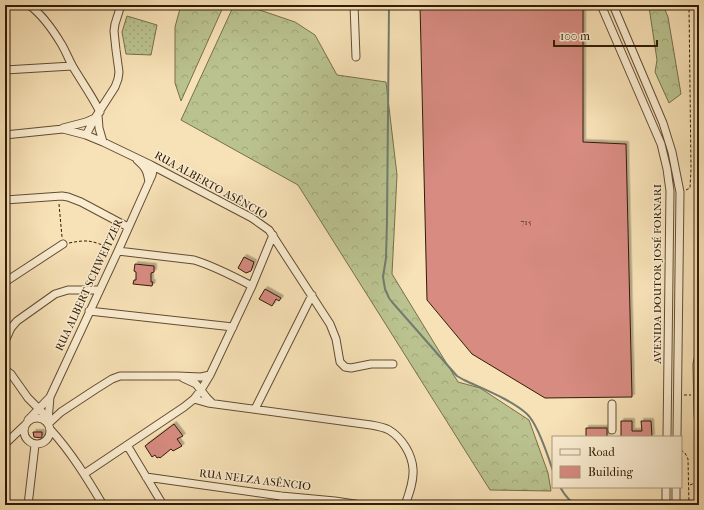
<svg xmlns="http://www.w3.org/2000/svg" width="704" height="510" viewBox="0 0 704 510" font-family="'IM FELL French Canon',serif">
<style>
.forest{fill:url(#forest-crowns);stroke:#76704b}
.park{fill:url(#park-dots);stroke:#76704b}
.lines{fill:none;stroke-linecap:round;stroke-linejoin:round}
.stream{stroke:#727c6e;stroke-width:2}
.building{fill:#d78b81;stroke:#311c06;filter:url(#shadow)}
.minor-casing{stroke:#624d32;stroke-width:9}
.highway-casing{stroke:#311c06;stroke-width:12}
.path{stroke:#311c06;stroke-width:1;stroke-dasharray:3 2;stroke-linecap:butt}
.minor{stroke:#faecd0;stroke-width:7}
.highway{stroke:#ecc07b;stroke-width:10}
.labels{text-anchor:middle;dominant-baseline:central;stroke-width:3;stroke-linejoin:round;paint-order:stroke}
.number-label{font-size:9px;fill:#5a3825}
.street-label{font-size:11px;fill:#311c06;stroke:#faecd0}
</style>
<defs>
<pattern id="forest-crowns" width="20" height="18" patternUnits="userSpaceOnUse"><rect width="20" height="18" fill="#bac390"/><path d="M2 6a3 3 0 1 1 6 0M12 15a3 3 0 1 1 6 0" fill="none" stroke="#a0a77b"/></pattern>
<pattern id="park-dots" width="8" height="8" patternUnits="userSpaceOnUse"><rect width="8" height="8" fill="#bac390"/><path d="M2 2h.1M6 6h.1" fill="none" stroke="#a0a77b" stroke-width="1.8" stroke-linecap="round"/></pattern>
<filter id="shadow"><feDropShadow dx="2.5" dy="-2.5" stdDeviation="0" flood-color="#0004"/></filter>
</defs>
<rect width="100%" height="100%" fill="#f7e1b6"/>
<filter id="stains"><feTurbulence type="fractalNoise" baseFrequency=".005" numOctaves="4"/><feColorMatrix values="0 0 0 0 .2 0 0 0 0 .09 0 0 0 0 .02 0 0 0 .5 -.17"/></filter>
<radialGradient id="worn" r=".72"><stop offset=".6" stop-color="#630" stop-opacity="0"/><stop offset="1" stop-color="#630" stop-opacity=".3"/></radialGradient>
<!-- forest -->
<path class="forest" d="M181,5h43l-43,96 -6,-18v-56z
M234,5h11l50,17 20,13 22,40 49,7 11,93 -5,99 66,108 22,6 49,32 19,53 3,18 -61,-1 -192,-305 -117,-65z
M650,5h13l5,12 13,77 -12,9 -14,-31 2,-12 -8,-53z"/>
<!-- park -->
<path class="park" d="M127,16l30,9 -6,30 -25,-1 -4,-22z"/>
<g class="lines">
<!-- stream -->
<path class="stream" d="M389,5l-2,215 -1,38 -3,19 2,12 4,9 3,4 65,74 7,4c19,9 48,20 63,34 11,10 21,42 26,57
M560,487c4,7 9,15 17,18"/>
</g>
<!-- building -->
<path class="building" d="M420,5h152v1l11,1v135l43,2 6,253 -87,1 -73,-44 -45,-54z
M244,257l10,5 -3,9 -5,2 -8,-5z
M135,264l19,2v6l-3,1v9h2l-1,4 -19,-2 1,-4h2v-8l-2,-1z
M265,289l16,9 -2,3 -3,-2 -4,7 -13,-7z
M621,421h11v10h10l-1,-10h10l1,16h-31z
M174,424l9,12 -6,3 5,7 -9,5 -2,-2 -11,9 -1,-1 -2,1 -2,-3 -3,2 -7,-11z
M586,428h21v9h-21z
M33,432h9v6l-8,-1z"/>
<g class="lines">
<defs>
<path id="minor" d="M29,5c14,10 24,25 33,40 4,7 7,15 11,22 9,15 19,29 27,45
M354,5l2,52
M601,5l60,139 6,25 3,22 -3,246
M613,5l50,118 9,29 8,40 -3,245
M5,70l67,-4
M98,115l1,13 4,14
M63,128l23,-6 9,-4
M5,135l58,-6 23,6 17,7 48,23 101,53 17,12 61,94 6,15 4,23 5,5 6,1 20,-4h22
M86,135l9,-17 20,-31 3,-8 1,-7 -3,-22 -2,-19 1,-7 6,-19
M137,160c9,8 10,10 12,22
M5,200l57,-4 6,1 13,5 47,25
M118,251l76,9c20,6 39,16 58,26
M5,282l58,-38
M89,311l144,16
M5,341l6,-13 6,-7 38,-27 13,-4h31
M699,355l-2,9 1,51 1,6
M5,370l6,4 17,24 21,21
M183,378l13,6 11,14 5,5
M194,399l14,4 163,22c6,1 12,2 18,5 13,8 23,24 24,39 1,12 -4,25 -8,36
M612,404v26
M255,409l57,-114
M24 431a13 13 0 1 1 26 0a13 13 0 1 1-26 0Z
M28,420l22,-23 68,-146 34,-76 1,-5 -2,-5
M48,421l2,-24
M48,424l13,-12 35,-23 16,-10 8,-3h57l24,1 9,-2
M50,429c21,23 37,49 53,76
M5,444l20,-19
M127,445l36,60
M84,474l100,-67 10,-8 7,-9 9,-15 42,-89 21,-51
M146,477l135,19 54,5 26,4
M281,496l7,9
M28,505l7,-60
M666,505v-18
M676,505v-18"/>
<path id="highway" d="M699,5v1"/>
</defs>
<!-- minor casing -->
<use href="#minor" class="minor-casing"/>
<!-- highway casing -->
<use href="#highway" class="highway-casing"/>
<!-- path -->
<path class="path" d="M686,190l4,-2 1,-19 -2,-164
M59,204l3,33
M69,243c20,-4 23,-2 41,5
M684,395h7
M681,450l4,3 3,6 1,46
M690,485l5,-2"/>
<!-- minor -->
<use href="#minor" class="minor"/>
<!-- highway -->
<use href="#highway" class="highway"/>
</g>
<g class="labels">
<!-- number labels -->
<g class="number-label">
<text x="526" y="222">715</text>
</g>
<!-- street labels -->
<g class="street-label">
<text transform="translate(211 185) rotate(29)">RUA ALBERTO ASÊNCIO</text>
<text transform="translate(657 274) rotate(-90)">AVENIDA DOUTOR JOSÉ FORNARI</text>
<text transform="translate(89 285) rotate(-65)">RUA ALBERT SCHWEITZER</text>
<text transform="translate(255 480) rotate(7)">RUA NELZA ASÊNCIO</text>
</g>
</g>
<!-- margin -->
<rect width="704" height="510" fill="none" stroke="#f7e1b6" stroke-width="20"/>
<rect x="6" y="6" width="692" height="498" fill="none" stroke="#311c06" stroke-width="2"/>
<rect x="10" y="10" width="684" height="490" fill="none" stroke="#311c06"/>
<!-- legend -->
<rect x="552" y="436" width="130" height="52" fill="#faecd0" stroke="#aa997f"/>
<rect x="560" y="449" width="20" height="6" fill="#faecd0" stroke="#aa997f"/>
<text x="588" y="456" font-size="12" fill="#311c06">Road</text>
<rect x="560" y="466" width="20" height="12" fill="#d78b81" stroke="#aa997f"/>
<text x="588" y="476" font-size="12" fill="#311c06">Building</text>
<!-- scale -->
<path d="M554 40v6h103v-6" fill="none" stroke="#311c06" stroke-width="2"/>
<text x="560" y="40" font-size="12" fill="#311c06" stroke="#faecd0" stroke-width="3" paint-order="stroke">100 m</text>
<rect width="100%" height="100%" filter="url(#stains)"/>
<rect width="100%" height="100%" fill="url(#worn)"/>
</svg>
